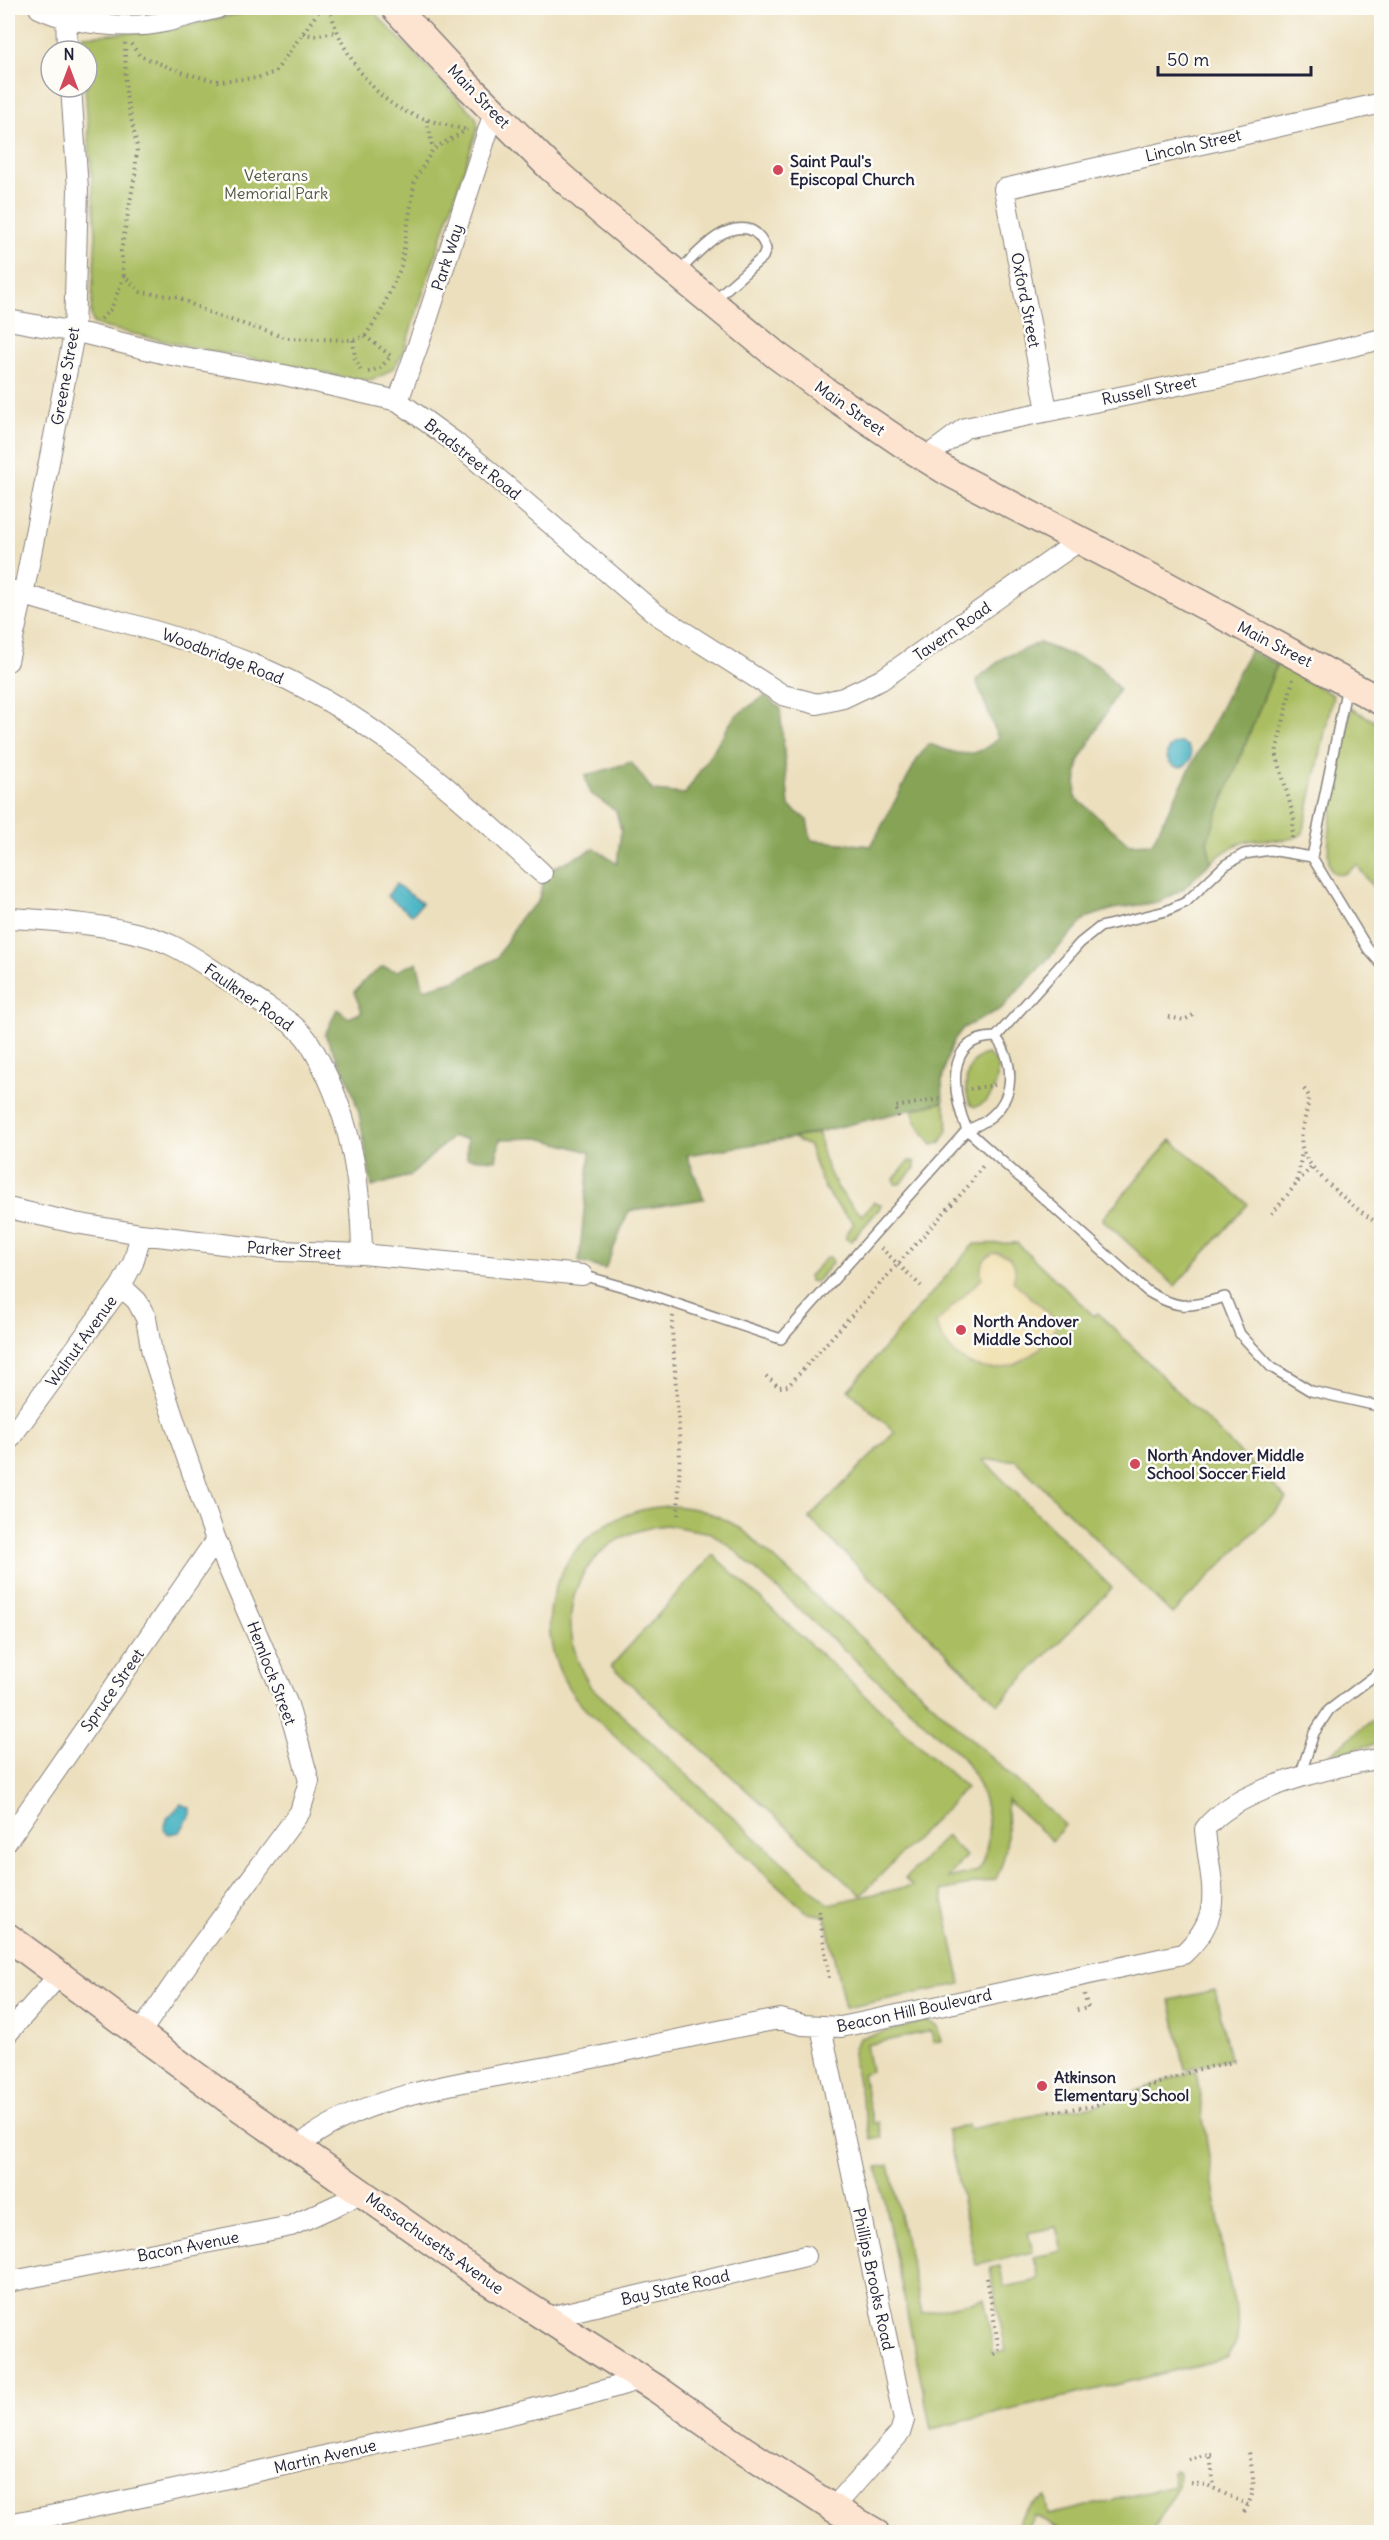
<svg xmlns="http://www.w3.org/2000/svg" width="1389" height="2540" viewBox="0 0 1389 2540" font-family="Delius,sans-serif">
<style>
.green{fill:#aabd61;stroke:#66704e;stroke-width:1.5;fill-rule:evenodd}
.forest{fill:#87a457;stroke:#546349;stroke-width:1.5}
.sand{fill:#eeda9e;stroke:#887e6c;stroke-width:1.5}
.water{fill:#45b2c2;stroke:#346a7e;stroke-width:1.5}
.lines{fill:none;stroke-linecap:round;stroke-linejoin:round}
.lane-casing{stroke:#87807c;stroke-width:12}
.street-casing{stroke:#87807c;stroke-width:22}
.secondary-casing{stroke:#87807c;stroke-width:30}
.path{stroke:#87807c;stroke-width:4;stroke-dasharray:1.5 4.5;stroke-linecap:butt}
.lane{stroke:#fff;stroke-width:9}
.street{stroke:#fff;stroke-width:20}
.secondary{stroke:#fde4d0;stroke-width:27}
.poi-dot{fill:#d1495b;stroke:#fdfcf7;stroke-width:2}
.labels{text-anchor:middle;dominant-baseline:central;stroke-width:5;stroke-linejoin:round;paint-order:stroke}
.street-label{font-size:16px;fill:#22223b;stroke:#fdfcf7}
.poi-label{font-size:16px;font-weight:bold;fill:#22223b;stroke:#fdfcf7;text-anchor:start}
.park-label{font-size:16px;fill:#525848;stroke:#fdfcf7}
</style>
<rect width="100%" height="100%" fill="#fdfcf7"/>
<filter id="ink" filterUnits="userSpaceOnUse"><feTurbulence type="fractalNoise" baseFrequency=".0167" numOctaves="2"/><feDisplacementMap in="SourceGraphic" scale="12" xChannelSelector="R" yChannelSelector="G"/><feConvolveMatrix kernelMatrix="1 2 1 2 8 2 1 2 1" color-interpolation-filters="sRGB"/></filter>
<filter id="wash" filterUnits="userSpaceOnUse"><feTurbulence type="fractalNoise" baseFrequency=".008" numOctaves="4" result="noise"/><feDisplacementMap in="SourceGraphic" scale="24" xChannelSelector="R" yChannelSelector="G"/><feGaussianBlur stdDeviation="1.35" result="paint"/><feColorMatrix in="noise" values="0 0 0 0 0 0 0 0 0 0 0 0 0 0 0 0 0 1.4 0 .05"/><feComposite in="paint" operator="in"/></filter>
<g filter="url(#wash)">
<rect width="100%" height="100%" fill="#ecdfbd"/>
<!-- green -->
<path class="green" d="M265,8h105l106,109 2,10 -75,226 -9,14 -11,8 -13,5 -20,-1 -63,-15 -77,-13 -107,-24 -10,-4 -2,-8 5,-81 -11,-147h2v-36h-5v-15l85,-6z
M1277,664l56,31 -30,138c-13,12 -38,4 -55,8 -14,3 -26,12 -37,21l-4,-21z
M1351,708l30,17v173l-24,-33c-7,5 -14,14 -24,7 -16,-11 14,-142 18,-164z
M988,1054l9,9c2,17 -3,39 -22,44l-4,-2c-10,-17 -5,-48 17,-51z
M943,1102c5,15 8,27 -2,40l-9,3 -17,-25 -3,-10z
M819,1133c3,32 18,61 43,82l12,-13 7,2 -2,5 -28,32 -5,-2v-4l8,-12c-30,-29 -33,-39 -45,-77l-16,-8z
M1171,1140l77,64 -73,82 -73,-67z
M909,1161l6,1v6l-15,16h-5l-1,-5z
M1017,1243l77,73 4,-3 189,186 -115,115 -157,-154h-32l129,128 -114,116 -189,-186 86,-86 -47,-42 126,-146z
M827,1257h3l2,6 -16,19 -6,-1 -1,-5z
M670,1506c28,1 50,9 73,24l322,295 -13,16 -45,-41c1,28 2,53 -11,79l-55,12 20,93 -116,24 -20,-92 -17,-3 -222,-203c-76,-80 -26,-199 84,-204zM666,1525l45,8 19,13 232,211c25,33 36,77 16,114l-30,7 18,-22 -20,-20 -41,43 7,7 -84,18 -238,-218c-44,-72 -10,-152 76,-161z
M713,1555l253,233 -105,107 -250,-229z
M1381,1713v30l-51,11z
M1215,1990l15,69 -45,10 -15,-69z
M927,2021l10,5 4,15 -7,1 -3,-11 -65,14 5,26 -9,3 11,49 6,-1 3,15 -11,2 -18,-78c-1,-10 1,-15 7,-23z
M1196,2070l28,187 15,67 -3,21 -9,13 -296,71 -54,-262 12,-2 33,148 62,-14 8,37v17l14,-2 -16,-83 10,-2 4,21 35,-7 -5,-23 28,-6 -6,-24 -28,6 5,19 -57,13 -29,-135 21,-5 2,4 79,-17 44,-6z
M1174,2470l5,3 -1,14 -26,45h-88l-29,-17 -7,12 -4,2 -5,-3c1,-15 14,-23 26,-29l3,18 126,-29 -2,-13z"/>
<!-- forest -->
<path class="forest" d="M1039,643l59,22 21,24 -41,75 -3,33 54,47 23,-1 98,-193 27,14 -70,177 4,21 -28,27 -24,13 -46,7 -27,9 -85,91 -38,19 -9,12 -8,22 -4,19 1,21 -150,36 -106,17 17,44 -75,12 -24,58 -26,-7 11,-110 -51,-14 -39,1 -4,21 -29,-2v-19l-15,-2 -41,38 -39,12 -13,-74 -10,-32 -24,-46 12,-26 12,9 13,-6 -8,-20 14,-15 15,-10 14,4 20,-9 7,27 32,-9 41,-22 23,-40 18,-16 8,-31 49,-23 22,16 4,-34 -5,-19 -26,-18 -5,-17 46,-14 22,29 32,3 50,-78 30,-20 15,12 9,98 18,14 4,20 60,6 47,-88 11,-14c29,10 45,18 69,-6l-22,-58 27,-22z"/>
<!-- sand -->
<path class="sand" d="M995,1253c17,1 24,13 18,28l45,41c-26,57 -100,67 -122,1l46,-45c-3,-12 1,-21 13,-25z"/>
<!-- water -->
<path class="water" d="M1167 755a12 12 0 1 1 24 0a12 12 0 1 1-24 0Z
M396,884l26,19 -10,12 -25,-19z
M181,1804l9,4v7l-10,17 -11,2 -5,-4 3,-11z"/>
</g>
<g filter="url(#ink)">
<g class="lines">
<defs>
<path id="lane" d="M678,272c20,-18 41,-48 70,-43 10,3 15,11 18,20l-3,8 -49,43
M1312,857l35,-171
M1382,965l-14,-16 -56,-92 -42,-7 -26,4 -19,11 -39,37 -20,9 -66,16 -20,16 -84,94c-54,0 -43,59 -29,93l180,161c33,20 42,16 78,6l15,37 31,33 40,24 71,16
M582,1275l56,16 143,48 186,-209c7,-3 15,-6 21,-11 28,-21 27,-56 8,-82
M1300,1776l14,-43 15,-23 53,-40"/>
<path id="street" d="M39,8c33,16 89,22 125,14 18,-4 36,-10 54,-14
M66,8l1,43
M8,320l78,14 80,20 118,21 114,26 58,42 200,171 127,81 34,9 26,-6 38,-18 198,-139
M398,401l28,-78 68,-211
M1047,410l-43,-221 378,-86
M925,458l40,-30 283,-57 134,-32
M8,589c30,12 64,19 96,28 50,13 99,28 148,47 111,43 203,129 290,209
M8,661l15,-66 51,-261 4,-145 -7,-102
M8,918c45,2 125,8 165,28 29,14 54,35 81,52 18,13 45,27 56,46 40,66 51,135 52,210
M8,1208l67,15 66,11 140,17 81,3 220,21
M121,1286l16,15 9,17 6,35 27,82 37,105 72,165 21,76 -9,31 -111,150 -49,71
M8,1441l113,-155 12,-23 8,-29
M8,1840l208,-300
M821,2027l83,393 -4,13 -67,75
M8,2033l52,-59
M298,2147c65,-57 192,-68 276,-85 69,-14 137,-31 206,-43l23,6 38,2 342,-73c45,-41 26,-72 22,-125 31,-41 127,-62 177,-71
M8,2282l283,-56 72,-33
M545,2318l260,-62
M8,2524c119,-22 237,-50 355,-77 93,-21 187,-39 278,-68"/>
<path id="secondary" d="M395,8l67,72 88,87 53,46 173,142 52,38 75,51 45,28 216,112 218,118
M8,1937l221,163 250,175 178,114 87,61 89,58 42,24"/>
</defs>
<!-- lane casing -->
<use href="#lane" class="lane-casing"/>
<!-- street casing -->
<use href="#street" class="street-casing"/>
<!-- secondary casing -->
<use href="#secondary" class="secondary-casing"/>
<!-- path -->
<path class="path" d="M330,8c7,36 40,87 74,103 20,9 42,14 63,19
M303,33l11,3 21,-4
M125,43l1,52 11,51 -2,29 -14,76 3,25 17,16 36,5 35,17 75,24 66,2 12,-4 15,-22 21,-47 14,-87 18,-31 34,-19
M131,44l9,12 47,18 29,7 42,-3 17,-6 46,-64
M427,120l6,29
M101,319l10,-10 13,-33
M365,336l26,20 -11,12 -14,5
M353,340l2,18 7,16
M1292,838l2,-20 -18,-65 17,-74
M1169,1017l15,3 13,-7
M970,1089l25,-4
M1304,1089l5,7c-1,18 -10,33 -7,51 3,23 60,67 80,79
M898,1117l-3,-10 46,-8
M1298,1182l14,-16
M1272,1214l25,-31 5,-32
M881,1248l40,38
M673,1316l-1,13 8,116 -2,74
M766,1376l13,11 9,-1 182,-202 14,-20
M819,1911l10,68
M1077,2010l11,-2 -4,-14
M1049,2112l44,-6 103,-36 41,-9
M987,2278l12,71 -7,8
M1213,2455h-3l4,33
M1189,2460l21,-5
M1191,2483l16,2 41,20
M1244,2512c14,-23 9,-34 5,-60"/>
<!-- lane -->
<use href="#lane" class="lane"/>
<!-- street -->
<use href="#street" class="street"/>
<!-- secondary -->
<use href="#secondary" class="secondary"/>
</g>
</g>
<!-- markers -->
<g class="poi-dot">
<circle cx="778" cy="170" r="6"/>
<circle cx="961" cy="1330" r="6"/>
<circle cx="1135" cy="1464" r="6"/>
<circle cx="1042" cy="2086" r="6"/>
</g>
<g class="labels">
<!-- street labels -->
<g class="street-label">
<text transform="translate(479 96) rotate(46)">Main Street</text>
<text transform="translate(1193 145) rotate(-13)">Lincoln Street</text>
<text transform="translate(447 257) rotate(-72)">Park Way</text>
<text transform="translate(1026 300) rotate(79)">Oxford Street</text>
<text transform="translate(65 376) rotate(-80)">Greene Street</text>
<text transform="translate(1149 390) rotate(-11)">Russell Street</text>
<text transform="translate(850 408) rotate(35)">Main Street</text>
<text transform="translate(473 459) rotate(39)">Bradstreet Road</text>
<text transform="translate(952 631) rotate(-35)">Tavern Road</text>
<text transform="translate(1275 644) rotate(27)">Main Street</text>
<text transform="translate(223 656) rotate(21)">Woodbridge Road</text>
<text transform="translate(249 997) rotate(35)">Faulkner Road</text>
<text transform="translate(294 1250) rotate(4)">Parker Street</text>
<text transform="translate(81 1341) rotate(-54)">Walnut Avenue</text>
<text transform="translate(272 1673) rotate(69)">Hemlock Street</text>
<text transform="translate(112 1690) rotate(-55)">Spruce Street</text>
<text transform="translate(914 2010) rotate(-12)">Beacon Hill Boulevard</text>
<text transform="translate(435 2243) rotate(35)">Massachusetts Avenue</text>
<text transform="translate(188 2246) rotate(-11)">Bacon Avenue</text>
<text transform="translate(874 2279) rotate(78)">Phillips Brooks Road</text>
<text transform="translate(675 2287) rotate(-13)">Bay State Road</text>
<text transform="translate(325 2456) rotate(-13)">Martin Avenue</text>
</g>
<!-- poi labels -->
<g class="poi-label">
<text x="790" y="161">Saint Paul's<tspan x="790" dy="18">Episcopal Church</tspan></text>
<text x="973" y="1321">North Andover<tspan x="973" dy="18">Middle School</tspan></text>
<text x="1147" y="1455">North Andover Middle<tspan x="1147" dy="18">School Soccer Field</tspan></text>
<text x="1054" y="2077">Atkinson<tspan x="1054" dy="18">Elementary School</tspan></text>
</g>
<!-- park labels -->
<g class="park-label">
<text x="276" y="175">Veterans<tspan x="276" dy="18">Memorial Park</tspan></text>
</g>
</g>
<!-- margin -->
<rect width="1389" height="2540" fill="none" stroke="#fdfcf7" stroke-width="30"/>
<!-- north arrow -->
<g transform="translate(69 69)"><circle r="28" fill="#fdfcf7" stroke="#a5a5ac" stroke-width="1.5"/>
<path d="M0-4.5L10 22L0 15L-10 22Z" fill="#d1495b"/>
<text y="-9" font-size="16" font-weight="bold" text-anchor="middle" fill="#22223b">N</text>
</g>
<!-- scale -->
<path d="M1158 66v9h153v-9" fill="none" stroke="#22223b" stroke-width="3"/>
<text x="1167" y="66" font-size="18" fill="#22223b" stroke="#fdfcf7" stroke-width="4.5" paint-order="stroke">50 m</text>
</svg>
